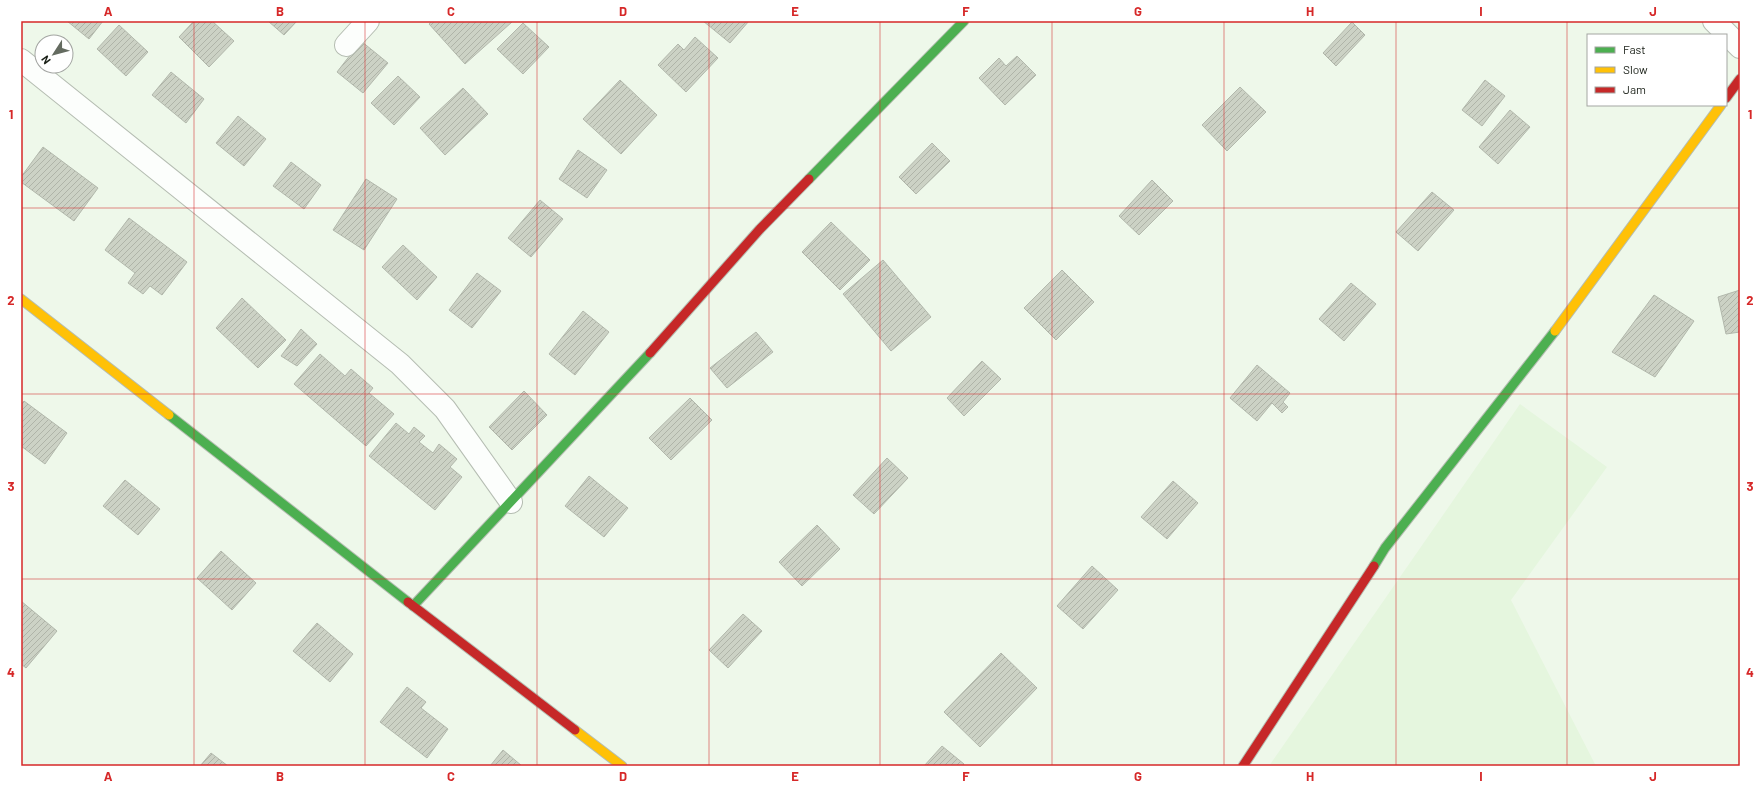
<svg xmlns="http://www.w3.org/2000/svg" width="1761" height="787" font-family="Barlow,sans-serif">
  <defs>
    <pattern id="building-hatch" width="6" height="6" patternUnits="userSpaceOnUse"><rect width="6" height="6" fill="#ccd2c5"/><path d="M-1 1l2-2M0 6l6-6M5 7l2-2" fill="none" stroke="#afb4a8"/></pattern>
  </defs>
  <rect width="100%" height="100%" fill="#eef8ea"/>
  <path fill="#e5f6de" d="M 1520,404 L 1607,467 L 1511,600 L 1596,766 L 1269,766 Z"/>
  <path fill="url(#building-hatch)" stroke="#b2b8ac" d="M 67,21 L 103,21 L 89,39 Z
    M 194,21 L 212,21 L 234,41 L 209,67 L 179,37 Z
    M 268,21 L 297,21 L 284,35 Z
    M 432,21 L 511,21 L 512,22 L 465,64 L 429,24 Z
    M 703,21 L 749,21 L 730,43 Z
    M 1352,22 L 1365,35 L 1336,66 L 1323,53 Z
    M 523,23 L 549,47 L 523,74 L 497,49 Z
    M 119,25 L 148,52 L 126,76 L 97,49 Z
    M 695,37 L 718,58 L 686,92 L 658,65 L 678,44 L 684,50 Z
    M 361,41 L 388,63 L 363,93 L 337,72 Z
    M 1017,56 L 1036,75 L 1005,105 L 979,78 L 999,58 L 1006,66 Z
    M 171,72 L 204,99 L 186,123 L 152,95 Z
    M 398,76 L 420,97 L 394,125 L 371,103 Z
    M 620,80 L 657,115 L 621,154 L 583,119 Z
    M 1485,80 L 1505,96 L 1482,126 L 1462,110 Z
    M 1240,87 L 1266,112 L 1227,151 L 1202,125 Z
    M 463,88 L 488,114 L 445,155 L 420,128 Z
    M 1510,110 L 1530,127 L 1498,164 L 1479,147 Z
    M 238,116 L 266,139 L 244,166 L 216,143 Z
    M 932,143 L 950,161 L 916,194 L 899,177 Z
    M 43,147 L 98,188 L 74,221 L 21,182 L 21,177 Z
    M 578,150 L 607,170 L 587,198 L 559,179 Z
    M 291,162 L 321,185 L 304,209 L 273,186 Z
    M 366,179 L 397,199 L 364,250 L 333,230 Z
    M 1152,180 L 1173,201 L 1139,235 L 1119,216 Z
    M 1432,192 L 1454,210 L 1418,251 L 1396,232 Z
    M 540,200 L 563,219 L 531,257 L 508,238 Z
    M 129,218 L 187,262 L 162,295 L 150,286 L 143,294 L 128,283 L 135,273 L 105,250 Z
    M 831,222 L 870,260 L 840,290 L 802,252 Z
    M 403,245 L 437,277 L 417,300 L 382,267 Z
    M 883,260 L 931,317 L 891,351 L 843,294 Z
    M 1062,270 L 1094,302 L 1056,340 L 1024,308 Z
    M 477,273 L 501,291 L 472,328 L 449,310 Z
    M 1351,283 L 1376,304 L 1344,341 L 1319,319 Z
    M 1740,290 L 1740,332 L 1726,334 L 1718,297 Z
    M 1654,295 L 1694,321 L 1655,377 L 1612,352 Z
    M 242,298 L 286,340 L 258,368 L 216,328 Z
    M 583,311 L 609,332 L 575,375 L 549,354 Z
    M 301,329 L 317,344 L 297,366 L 281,356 Z
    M 756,332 L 773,352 L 727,388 L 710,368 Z
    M 320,354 L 345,376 L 351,369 L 373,388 L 369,393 L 394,414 L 366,446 L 294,384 Z
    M 982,361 L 1001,379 L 964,416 L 947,398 Z
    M 1257,365 L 1290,393 L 1283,402 L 1288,407 L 1282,413 L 1272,403 L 1257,421 L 1230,398 Z
    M 524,391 L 547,415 L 512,450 L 489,427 Z
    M 690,398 L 712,420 L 671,460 L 649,438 Z
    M 24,401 L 67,433 L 45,464 L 21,446 L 21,405 Z
    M 396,423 L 409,434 L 414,427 L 425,436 L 419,442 L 433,453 L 439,444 L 457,459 L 450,467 L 462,477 L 435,510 L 369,456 Z
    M 887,458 L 908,478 L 874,514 L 853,495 Z
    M 589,476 L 628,508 L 604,537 L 565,506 Z
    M 125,480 L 160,509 L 138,535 L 103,506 Z
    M 1173,481 L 1198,503 L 1167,539 L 1141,517 Z
    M 817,525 L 840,549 L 802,586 L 779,562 Z
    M 221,551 L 256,583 L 232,610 L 197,578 Z
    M 1092,566 L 1118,590 L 1083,629 L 1057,606 Z
    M 21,601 L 57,631 L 26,668 L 21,664 Z
    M 743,614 L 762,631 L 728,668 L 709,650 Z
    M 317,623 L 353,654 L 330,682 L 293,651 Z
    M 1001,653 L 1037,688 L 980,747 L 944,712 Z
    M 407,687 L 426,702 L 421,708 L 448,729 L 427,758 L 380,722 Z
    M 942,746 L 964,764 L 963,766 L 924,766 Z
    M 503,750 L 522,766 L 490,766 Z
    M 211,753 L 228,766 L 200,766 Z"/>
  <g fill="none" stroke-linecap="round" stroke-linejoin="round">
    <g stroke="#b5bdb2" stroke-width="24">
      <path id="street" d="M 1714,21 L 1740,47
        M 346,45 L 368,21
        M 21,60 L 400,364 L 445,409 L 511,502"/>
    </g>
    <g stroke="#b5bdb2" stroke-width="11">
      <path id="fast" d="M 809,179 L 964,21
        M 169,415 L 408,602
        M 1374,566 L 1385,548 L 1555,331
        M 413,606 L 650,353"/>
    </g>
    <g stroke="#b5bdb2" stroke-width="11">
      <path id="slow" d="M 21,299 L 169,415
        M 1555,331 L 1721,105
        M 575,730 L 622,766"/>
    </g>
    <g stroke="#b5bdb2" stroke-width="11">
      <path id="jam" d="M 1726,98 L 1740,79
        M 650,353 L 760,229 L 809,179
        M 408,602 L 575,730
        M 1243,766 L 1374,566"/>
    </g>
    <use href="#street" stroke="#fcfefc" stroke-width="22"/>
    <use href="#fast" stroke="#4caf50" stroke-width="9"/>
    <use href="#slow" stroke="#ffc107" stroke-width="9"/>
    <use href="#jam" stroke="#c62828" stroke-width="9"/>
  </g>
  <path fill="none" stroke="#d62828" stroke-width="1" stroke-opacity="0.55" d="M 194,21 L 194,766M 365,21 L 365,766M 537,21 L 537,766M 709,21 L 709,766M 880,21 L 880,766M 1052,21 L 1052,766M 1224,21 L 1224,766M 1396,21 L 1396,766M 1567,21 L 1567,766M 21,208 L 1740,208M 21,394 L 1740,394M 21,579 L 1740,579"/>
  <rect width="1761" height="787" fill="none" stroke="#ffffff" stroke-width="44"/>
  <rect x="1587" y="34" width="140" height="72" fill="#ffffff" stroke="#a3a5a2"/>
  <rect x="1595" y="47" width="20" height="6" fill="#4caf50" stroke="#a3a5a2"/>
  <text x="1623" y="54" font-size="12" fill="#191f16">Fast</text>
  <rect x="1595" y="67" width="20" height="6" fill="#ffc107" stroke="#a3a5a2"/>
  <text x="1623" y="74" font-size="12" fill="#191f16">Slow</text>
  <rect x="1595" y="87" width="20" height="6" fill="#c62828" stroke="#a3a5a2"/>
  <text x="1623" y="94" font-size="12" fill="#191f16">Jam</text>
  <g transform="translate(54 54) rotate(234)"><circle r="19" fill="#ffffff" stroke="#a3a5a2"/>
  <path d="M0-3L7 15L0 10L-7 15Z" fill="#646b60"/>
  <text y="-6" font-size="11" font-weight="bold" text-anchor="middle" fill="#191f16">N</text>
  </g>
  <rect x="22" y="22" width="1717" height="743" fill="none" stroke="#d62828" stroke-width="1.5"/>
  <g font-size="13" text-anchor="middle" font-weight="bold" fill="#d62828">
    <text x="108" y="16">A</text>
    <text x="280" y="16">B</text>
    <text x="451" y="16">C</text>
    <text x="623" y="16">D</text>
    <text x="795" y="16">E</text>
    <text x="966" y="16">F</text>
    <text x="1138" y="16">G</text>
    <text x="1310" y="16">H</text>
    <text x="1481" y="16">I</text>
    <text x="1653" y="16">J</text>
    <text x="11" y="119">1</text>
    <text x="1750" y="119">1</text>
    <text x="11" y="305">2</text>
    <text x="1750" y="305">2</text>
    <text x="11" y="491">3</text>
    <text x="1750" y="491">3</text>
    <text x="11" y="677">4</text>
    <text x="1750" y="677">4</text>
    <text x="108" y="781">A</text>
    <text x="280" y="781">B</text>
    <text x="451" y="781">C</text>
    <text x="623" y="781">D</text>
    <text x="795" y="781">E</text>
    <text x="966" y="781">F</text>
    <text x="1138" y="781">G</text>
    <text x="1310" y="781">H</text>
    <text x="1481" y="781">I</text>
    <text x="1653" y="781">J</text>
  </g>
</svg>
